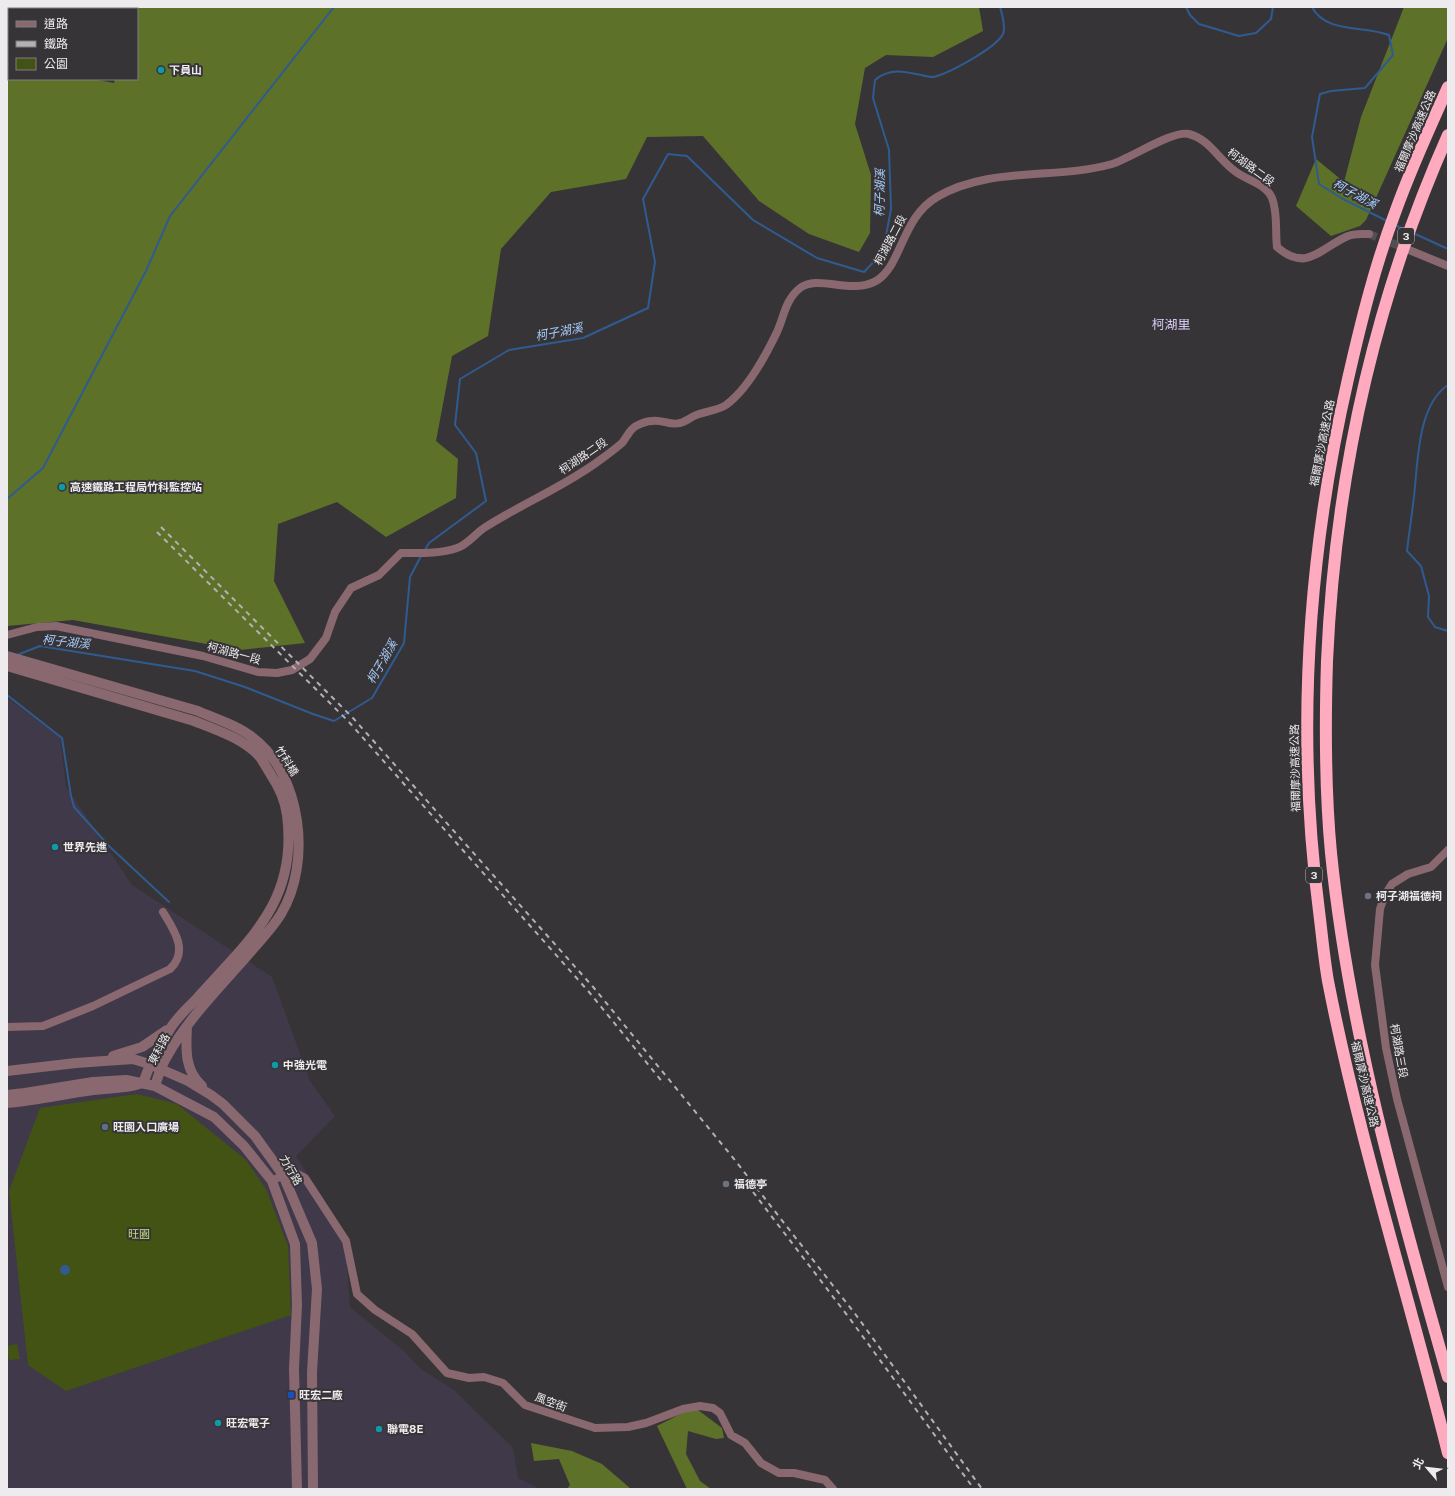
<svg xmlns="http://www.w3.org/2000/svg" width="1455" height="1496" font-family="'Public Sans','Noto Sans TC',sans-serif">
  <rect width="100%" height="100%" fill="#373437"/>
  <path fill="#40394a" d="M 7,698 L 60,737 L 66,787 L 132,885 L 272,977 L 310,1081 L 335,1116 L 296,1156 L 345,1233 L 350,1307 L 405,1352 L 421,1369 L 454,1390 L 513,1448 L 518,1478 L 540,1489 L 7,1489 Z"/>
  <path fill="#435313" d="M 137,1094 L 177,1104 L 246,1160 L 266,1189 L 288,1246 L 291,1315 L 66,1391 L 28,1365 L 9,1191 L 40,1108 Z
    M 17,1344 L 20,1359 L 9,1360 L 7,1346 Z"/>
  <path fill="#5e7129" d="M 111,7 L 979,7 L 983,31 L 933,57 L 886,55 L 865,68 L 855,124 L 871,175 L 870,233 L 859,252 L 809,234 L 759,201 L 703,136 L 647,137 L 626,179 L 551,192 L 501,249 L 488,336 L 452,356 L 436,441 L 458,459 L 456,498 L 386,537 L 337,502 L 278,524 L 274,581 L 305,643 L 240,650 L 73,620 L 7,626 L 7,73 L 9,72 L 9,79 L 93,79 L 114,83 L 115,79 L 137,79 L 137,9 L 113,9 Z
    M 1404,7 L 1448,7 L 1448,38 L 1366,220 L 1360,226 L 1331,236 L 1296,206 L 1316,159 L 1344,182 L 1361,117 Z
    M 694,1407 L 722,1428 L 724,1438 L 716,1439 L 688,1431 L 686,1454 L 700,1481 L 711,1489 L 687,1489 L 657,1426 Z
    M 531,1443 L 572,1451 L 602,1464 L 631,1489 L 567,1489 L 570,1485 L 559,1459 L 534,1461 Z"/>
  <path fill="#2f5b91" d="M60 1270a5 5 0 1 1 10 0a5 5 0 1 1-10 0Z"/>
  <g fill="none" stroke-linecap="round" stroke-linejoin="round">
    <path stroke="#2f5b91" stroke-width="2" d="M 1186,7 L 1190,15 L 1199,24 L 1239,36 L 1256,33 L 1271,19 L 1273,7
      M 1312,7 C 1326,34 1364,25 1389,35 L 1393,55 L 1365,88 L 1331,91 L 1320,94 L 1312,137 L 1319,184 L 1343,199 L 1387,221
      M 1395,225 L 1405,230
      M 1413,233 L 1448,249
      M 1448,385 C 1417,405 1418,464 1414,496 C 1412,515 1409,533 1407,551 L 1421,566 L 1429,596 L 1428,617 L 1435,627 L 1448,631
      M 7,499 L 43,468 L 146,271 L 170,216 L 334,7
      M 425,550 L 429,543 L 486,501 L 476,453 L 455,425 L 460,379 L 509,350 L 583,338 L 648,308 L 655,262 L 643,199 L 668,154 L 687,156 L 753,220 L 817,258 L 864,272 L 883,252 L 891,209 L 889,150 L 873,98 L 875,80 C 889,68 903,71 921,75 C 925,76 929,77 933,77 C 948,74 996,48 1003,34 C 1006,27 1002,14 1000,7
      M 17,655 L 40,646 L 195,671 L 245,687 L 313,714 L 334,721 L 372,698 L 404,643 L 410,577 L 421,556
      M 7,695 L 62,738 L 71,796 L 74,807 L 110,847 L 169,902"/>
    <path stroke="#524f52" stroke-width="8" stroke-dasharray="8 4" stroke-linecap="butt" d="M 1369,234 L 1407,249"/>
    <path stroke="#8a6870" stroke-width="8" d="M 1409,250 L 1448,266
      M 7,635 L 37,627 L 56,626 L 203,656 L 258,672 L 277,673 L 292,670 L 310,659 L 326,638 L 335,612 L 351,588 L 379,575 L 401,553 C 419,553 440,554 457,548 C 467,545 475,534 484,528 C 521,504 564,487 600,460 C 607,455 615,449 622,443 C 627,437 629,430 636,426 C 640,424 647,421 652,421 C 661,419 671,426 680,423 C 685,422 690,418 694,416 C 704,411 717,411 726,405 C 747,390 766,355 777,332 C 784,317 785,300 800,288 C 818,274 851,295 876,281 C 902,266 901,218 937,197 C 989,166 1055,180 1112,164 C 1131,158 1173,130 1189,134 C 1209,139 1219,160 1236,172 C 1247,180 1266,184 1272,198 C 1278,213 1275,231 1277,247 C 1307,273 1320,248 1348,236 C 1354,233 1363,234 1369,234
      M 1448,850 L 1431,867 L 1408,874 L 1392,884 L 1385,895 L 1380,909 L 1375,965 L 1386,1048 L 1397,1099 L 1448,1287
      M 7,1027 L 43,1026 L 93,1006 L 170,969 C 189,951 174,930 163,912
      M 272,1181 L 283,1175 L 294,1172 L 305,1178 L 346,1241 L 357,1294 L 375,1310 L 412,1334 L 447,1373 L 469,1378 L 484,1377 L 503,1383 L 525,1405 L 595,1428 L 628,1427 L 646,1423 L 683,1409 L 700,1406 L 713,1408 L 720,1413 L 731,1435 L 745,1443 L 761,1463 L 779,1473 L 794,1473 L 825,1480 L 833,1489"/>
    <path stroke="#8a6870" stroke-width="10" d="M 7,656 L 198,711 C 216,719 237,725 252,737 C 302,774 312,863 281,914 C 272,929 258,943 247,956 C 218,989 187,1020 166,1058 C 161,1066 158,1077 155,1086
      M 7,666 L 194,721 C 217,730 244,739 260,757 C 264,763 268,770 271,775 C 279,787 285,800 287,815 C 298,901 250,939 198,997 C 189,1007 177,1017 170,1029 C 158,1046 150,1063 143,1083
      M 187,1026 C 186,1048 184,1070 202,1086
      M 113,1056 L 142,1047 L 167,1030
      M 7,1071 L 76,1063 L 133,1059 L 149,1064 L 188,1081 L 211,1095 L 223,1104 L 255,1136 L 283,1175 L 312,1243 L 317,1289 L 312,1372 L 313,1489
      M 7,1095 L 25,1093 L 93,1082 L 126,1080 L 155,1086 L 214,1117 L 244,1146 L 272,1181 L 295,1244 L 297,1305 L 294,1369 L 297,1489
      M 7,1103 C 36,1101 64,1094 93,1090 C 109,1088 124,1089 139,1084"/>
    <path stroke="#feabc0" stroke-width="12" d="M 1448,87 C 1430,127 1411,168 1396,210 C 1375,265 1361,322 1348,379 C 1308,553 1296,734 1319,911 C 1322,935 1324,958 1328,981 C 1359,1140 1409,1296 1448,1453
      M 1448,135 C 1374,301 1335,480 1327,661 C 1325,725 1325,790 1331,853 C 1349,1031 1399,1206 1448,1377"/>
    <path stroke="#b4b1b4" stroke-width="2" stroke-dasharray="5 5" stroke-linecap="butt" d="M 161,527 L 353,718 L 594,988 L 734,1159 L 856,1315 L 982,1489
      M 157,532 L 348,721 L 589,992 L 664,1084
      M 753,1192 L 850,1319 L 974,1489"/>
  </g>
  <g fill="#0f9aa8" stroke="#373437" stroke-width="1.5">
    <circle cx="161" cy="70" r="4"/>
    <circle cx="62" cy="487" r="4"/>
    <circle cx="55" cy="847" r="4"/>
    <circle cx="275" cy="1065" r="4"/>
    <circle cx="218" cy="1423" r="4"/>
    <circle cx="379" cy="1429" r="4"/>
  </g>
  <g fill="#6b7280" stroke="#373437" stroke-width="1.5">
    <circle cx="1368" cy="896" r="4"/>
    <circle cx="726" cy="1184" r="4"/>
  </g>
  <circle fill="#5c6f8a" stroke="#373437" stroke-width="1.5" cx="105" cy="1127" r="4"/>
  <rect fill="#1a4fb4" stroke="#373437" stroke-width="1.5" x="287" y="1391" width="8" height="8" rx="2"/>
  <g text-anchor="middle" dominant-baseline="central" stroke-width="4" stroke-linejoin="round" paint-order="stroke">
    <g fill="#373437" stroke="#b6b4b7" stroke-width="1">
      <rect x="1398" y="228" width="16" height="16" rx="3"/>
      <rect x="1306" y="867" width="16" height="16" rx="3"/>
    </g>
    <g font-size="10" font-weight="bold" fill="#edebee">
      <text x="1406" y="236">3</text>
      <text x="1314" y="875">3</text>
    </g>
    <g font-size="11" font-weight="bold" fill="#edebee" stroke="#373437" text-anchor="start">
      <text x="169" y="70">下員山</text>
      <text x="70" y="487">高速鐵路工程局竹科監控站</text>
      <text x="63" y="847">世界先進</text>
      <text x="1376" y="896">柯子湖福德祠</text>
      <text x="283" y="1065">中強光電</text>
      <text x="113" y="1127">旺園入口廣場</text>
      <text x="734" y="1184">福德亭</text>
      <text x="299" y="1395">旺宏二廠</text>
      <text x="226" y="1423">旺宏電子</text>
      <text x="387" y="1429">聯電8E</text>
    </g>
    <g font-size="11" fill="#edebee" stroke="#373437">
      <text transform="translate(1415 131) rotate(-67)">福爾摩沙高速公路</text>
      <text transform="translate(1251 167) rotate(36)">柯湖路二段</text>
      <text transform="translate(890 240) rotate(-62)">柯湖路二段</text>
      <text transform="translate(1322 443) rotate(-79)">福爾摩沙高速公路</text>
      <text transform="translate(583 456) rotate(-34)">柯湖路二段</text>
      <text transform="translate(234 653) rotate(15)">柯湖路一段</text>
      <text transform="translate(287 761) rotate(58)">竹科橋</text>
      <text transform="translate(1295 768) rotate(-91)">福爾摩沙高速公路</text>
      <text transform="translate(159 1049) rotate(-62)">東科路</text>
      <text transform="translate(1399 1051) rotate(80)">柯湖路三段</text>
      <text transform="translate(1365 1084) rotate(77)">福爾摩沙高速公路</text>
      <text transform="translate(291 1170) rotate(60)">力行路</text>
      <text transform="translate(551 1402) rotate(20)">風空街</text>
    </g>
    <g font-size="11" fill="#c2df7b" stroke="#373437">
      <text x="139" y="1234">旺園</text>
    </g>
    <g font-size="12" font-style="italic" fill="#a6ccfb" stroke="#373437">
      <text transform="translate(880 193) rotate(-89)">柯子湖溪</text>
      <text transform="translate(1355 194) rotate(28)">柯子湖溪</text>
      <text transform="translate(559 332) rotate(-11)">柯子湖溪</text>
      <text transform="translate(66 642) rotate(6)">柯子湖溪</text>
      <text transform="translate(382 662) rotate(-60)">柯子湖溪</text>
    </g>
    <g font-size="13" fill="#d6cbf6" stroke="#373437">
      <text x="1171" y="324">柯湖里</text>
    </g>
  </g>
  <rect width="1455" height="1496" fill="none" stroke="#edebee" stroke-width="16"/>
  <rect x="8" y="8" width="130" height="72" fill="#373437" stroke="#807d80"/>
  <rect x="16" y="21" width="20" height="6" fill="#8a6870" stroke="#807d80"/>
  <text x="44" y="28" font-size="12" fill="#edebee">道路</text>
  <rect x="16" y="41" width="20" height="6" fill="#b4b1b4" stroke="#807d80"/>
  <text x="44" y="48" font-size="12" fill="#edebee">鐵路</text>
  <rect x="16" y="58" width="20" height="12" fill="#435313" stroke="#807d80"/>
  <text x="44" y="68" font-size="12" fill="#edebee">公園</text>
  <g transform="translate(1427 1468) rotate(298)" stroke="#373437" stroke-width="3" paint-order="stroke">
  <path d="M0-3L7 15L0 10L-7 15Z" fill="#edebee"/>
  <text y="-6" font-size="11" font-weight="bold" text-anchor="middle" fill="#edebee">北</text>
  </g>
</svg>
